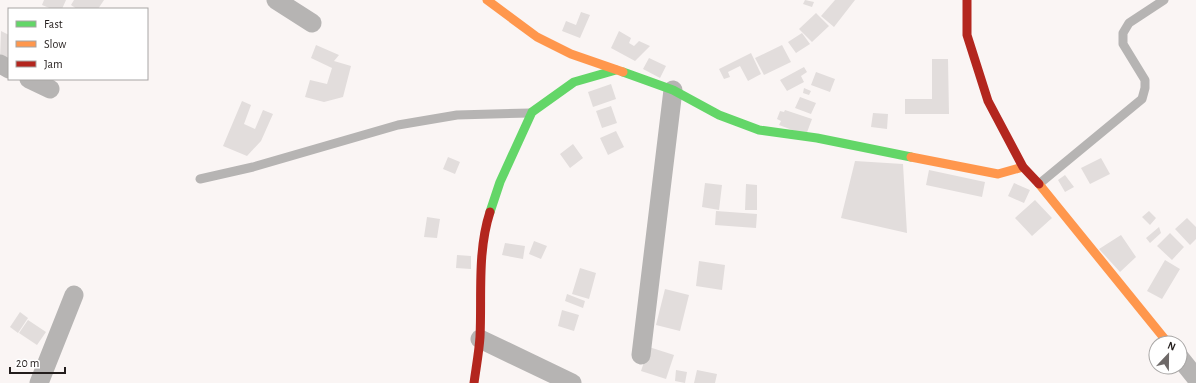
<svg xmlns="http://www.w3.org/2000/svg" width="1196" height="383" font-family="'Alegreya Sans',sans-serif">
  <rect width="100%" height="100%" fill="#faf5f4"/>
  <path fill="#e2dddc" d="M 44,0 L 66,0 L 62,9 L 52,9 L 42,5 Z
    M 74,0 L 104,0 L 98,9 L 77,9 L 71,5 Z
    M 805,0 L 814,2 L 812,7 L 803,4 Z
    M 835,0 L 855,0 L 834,27 L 821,16 Z
    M 581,12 L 590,15 L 580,38 L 562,31 L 566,21 L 576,25 Z
    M 816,13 L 829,26 L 812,42 L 799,29 Z
    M 1,31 L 9,35 L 9,64 L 0,59 Z
    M 619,31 L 631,38 L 629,43 L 634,46 L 639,41 L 650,46 L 635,61 L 611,48 Z
    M 802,33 L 810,44 L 796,53 L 788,42 Z
    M 316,45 L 339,55 L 334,61 L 351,66 L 343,97 L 324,102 L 305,97 L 310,80 L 327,84 L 332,68 L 311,58 Z
    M 782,45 L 791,62 L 764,75 L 755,58 Z
    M 751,53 L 761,74 L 748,81 L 740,66 L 728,72 L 730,77 L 724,79 L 719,69 Z
    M 649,58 L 666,66 L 660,78 L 643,69 Z
    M 932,59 L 948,59 L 949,114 L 905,114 L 905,99 L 932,99 Z
    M 804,67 L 807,72 L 801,76 L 804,82 L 787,91 L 780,80 Z
    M 816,72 L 835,79 L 830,92 L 811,85 Z
    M 611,84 L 616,99 L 593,107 L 588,92 Z
    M 804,88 L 811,91 L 809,95 L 803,93 Z
    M 800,97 L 816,103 L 811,114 L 795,108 Z
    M 242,101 L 251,105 L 244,124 L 255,129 L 263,110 L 273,114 L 261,141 L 247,156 L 223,146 Z
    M 611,106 L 617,123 L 602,128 L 596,111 Z
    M 785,110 L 812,119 L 806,135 L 779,125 L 781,121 L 777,119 L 780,111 L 784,112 Z
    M 873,113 L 888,114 L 887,129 L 871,127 Z
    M 616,131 L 624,147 L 608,155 L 600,138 Z
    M 573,144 L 583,158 L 570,168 L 560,154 Z
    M 448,157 L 460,162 L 455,174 L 443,169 Z
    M 1101,158 L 1110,174 L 1090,184 L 1081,168 Z
    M 855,161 L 903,164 L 907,233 L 841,218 Z
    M 929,170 L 985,182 L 982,197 L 926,185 Z
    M 1065,175 L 1074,187 L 1065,192 L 1058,180 Z
    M 705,183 L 722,185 L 719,210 L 702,207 Z
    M 1014,183 L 1030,190 L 1024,203 L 1008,196 Z
    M 746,184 L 757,185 L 757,210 L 745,210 Z
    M 1035,200 L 1052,218 L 1032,236 L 1015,218 Z
    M 716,211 L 757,214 L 756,228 L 715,225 Z
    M 1149,211 L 1156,218 L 1150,225 L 1142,217 Z
    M 427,217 L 440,219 L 437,238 L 424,237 Z
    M 1187,218 L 1196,227 L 1196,239 L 1190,245 L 1175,229 Z
    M 1159,227 L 1161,233 L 1150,243 L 1146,238 Z
    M 1170,233 L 1184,247 L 1172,260 L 1157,246 Z
    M 1121,235 L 1136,257 L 1120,272 L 1099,249 Z
    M 534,241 L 547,246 L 541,259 L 529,254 Z
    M 505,243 L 525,246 L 523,259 L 502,255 Z
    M 457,255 L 471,256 L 471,269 L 456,268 Z
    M 1165,260 L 1180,269 L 1162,299 L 1147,291 Z
    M 699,261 L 725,265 L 722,290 L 696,286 Z
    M 580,268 L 596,273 L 589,299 L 572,294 Z
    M 665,289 L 689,295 L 680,331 L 656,325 Z
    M 567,294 L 585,301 L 583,308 L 565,301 Z
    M 562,310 L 579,315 L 574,331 L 558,326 Z
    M 20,312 L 28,318 L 18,333 L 10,327 Z
    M 28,320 L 46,332 L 37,345 L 19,333 Z
    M 649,347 L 674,355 L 666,379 L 641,371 Z
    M 676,370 L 687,372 L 685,383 L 675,381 Z
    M 697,370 L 717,374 L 715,383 L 694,383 Z"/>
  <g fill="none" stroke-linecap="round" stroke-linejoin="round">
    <path stroke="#b6b4b3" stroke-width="9" d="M 200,179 L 253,167 L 398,125 L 457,115 L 530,113
      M 1039,184 L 1142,99 L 1145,88 L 1145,80 L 1123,44 L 1123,33 L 1129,23 L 1164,0"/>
    <path stroke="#b6b4b3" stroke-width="19" d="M 276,0 L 312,23
      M 0,64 L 9,69
      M 29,79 L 50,89
      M 480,339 L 572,383
      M 641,355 L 673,90
      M 1180,358 L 1196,378
      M 39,383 L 74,295"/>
    <path stroke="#63d668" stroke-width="9" d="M 623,72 L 673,90 L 719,115 L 759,130 L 817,138 L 911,157
      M 490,212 L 500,182 L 532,112 L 574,82 L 616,70"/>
    <path stroke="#ff974d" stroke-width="9" d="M 487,0 L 537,37 L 571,54 L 623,72
      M 911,157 L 998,174 L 1023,167
      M 1039,184 L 1168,343"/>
    <path stroke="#b3261e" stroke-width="9" d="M 967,0 L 967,35 L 988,101 L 1023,167 L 1039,184
      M 474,383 C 476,368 479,352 480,337 C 482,296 477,252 490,212"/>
  </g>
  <rect x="8" y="8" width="140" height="72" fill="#ffffff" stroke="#a7a5a4"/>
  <rect x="16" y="21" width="20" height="6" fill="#63d668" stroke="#a7a5a4"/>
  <text x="44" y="28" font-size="12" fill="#231d1c">Fast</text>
  <rect x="16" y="41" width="20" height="6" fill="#ff974d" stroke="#a7a5a4"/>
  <text x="44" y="48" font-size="12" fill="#231d1c">Slow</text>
  <rect x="16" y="61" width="20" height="6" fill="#b3261e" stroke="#a7a5a4"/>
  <text x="44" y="68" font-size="12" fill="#231d1c">Jam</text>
  <g transform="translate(1168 355) rotate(22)"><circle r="19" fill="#ffffff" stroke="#a7a5a4"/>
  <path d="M0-3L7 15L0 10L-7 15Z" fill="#6e6968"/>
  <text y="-6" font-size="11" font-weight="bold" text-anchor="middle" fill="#231d1c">N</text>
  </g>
  <path d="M10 367v6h55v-6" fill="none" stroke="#231d1c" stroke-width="2"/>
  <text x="16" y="367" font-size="12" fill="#231d1c" stroke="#ffffff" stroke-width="3" paint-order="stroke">20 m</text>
</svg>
